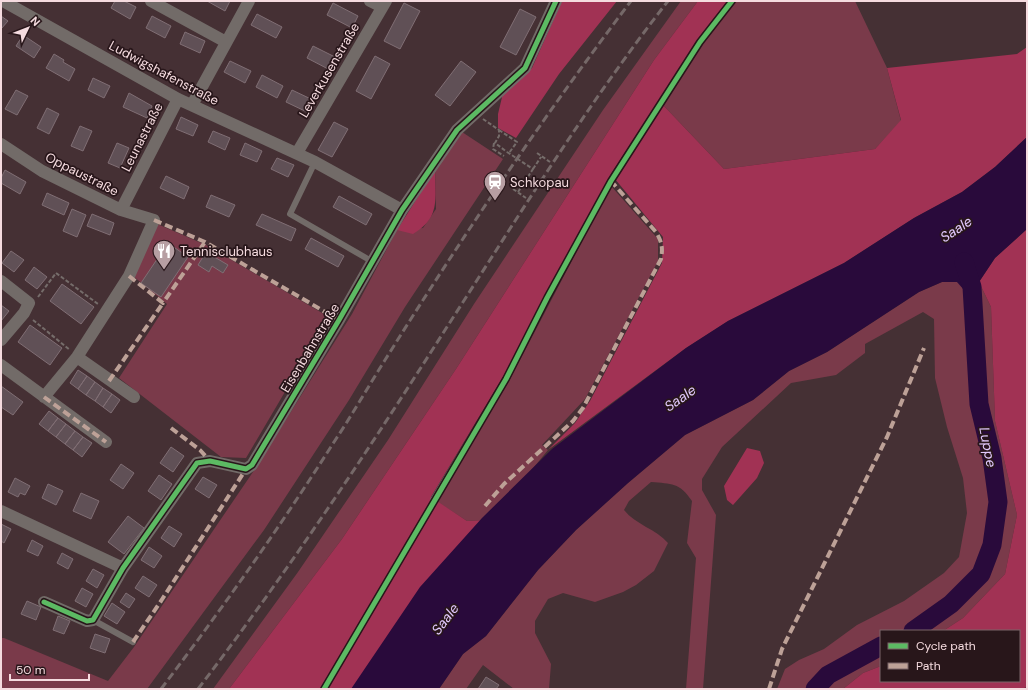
<svg xmlns="http://www.w3.org/2000/svg" width="1028" height="690" font-family="'DM Sans',sans-serif">
  <rect width="100%" height="100%" fill="#453034"/>
  <path fill="#7a3a4a" d="M 681,1 L 698,1 L 654,60 L 456,369 L 342,539 L 229,689 L 213,689 L 298,572 L 388,440 L 474,304 L 603,110 Z
    M 736,1 L 855,1 L 887,68 L 901,121 L 875,149 L 724,169 L 663,105 L 702,44 Z
    M 462,132 L 503,159 L 405,307 L 349,400 L 264,530 L 147,689 L 1,689 L 1,638 L 4,638 L 108,681 L 134,647 L 257,466 L 352,314 L 397,230 L 423,228 L 436,209 L 435,170 Z
    M 611,186 L 658,239 L 658,261 L 585,399 L 542,445 L 548,450 L 521,483 L 484,520 L 467,521 L 436,501 L 509,381 Z
    M 155,223 L 206,245 L 329,317 L 246,458 L 221,457 L 119,378 L 167,304 L 133,276 Z
    M 942,282 L 957,282 L 972,287 L 979,282 L 991,307 L 995,421 L 1017,515 L 1005,574 L 963,618 L 943,631 L 881,631 L 881,666 L 863,673 L 843,689 L 777,689 L 785,669 L 799,660 L 824,649 L 857,625 L 904,601 L 944,573 L 959,557 L 967,513 L 963,478 L 947,427 L 935,378 L 934,319 L 923,312 L 865,344 L 865,353 L 836,375 L 791,383 L 722,447 L 702,479 L 702,490 L 716,515 L 703,689 L 686,689 L 696,558 L 687,543 L 692,501 C 679,482 672,484 651,482 L 629,501 L 624,510 C 636,525 656,529 668,543 L 654,571 L 636,585 L 623,592 L 595,602 L 563,593 L 548,599 L 535,621 L 535,633 L 551,664 L 549,689 L 514,689 L 483,665 L 466,689 L 439,689 L 463,654 L 486,636 L 538,570 L 576,530 L 628,483 L 685,435 L 753,400 L 789,371 L 827,352 L 919,292 Z"/>
  <path fill="#a13254" d="M 562,1 L 617,1 L 559,74 L 516,138 L 498,128 L 498,114 L 503,93 L 532,68 Z
    M 698,1 L 728,1 L 702,34 L 611,174 L 504,375 L 431,497 L 467,521 L 484,520 L 354,689 L 229,689 L 342,539 L 456,369 L 654,60 Z
    M 1027,47 L 1027,137 L 995,167 L 962,192 L 914,218 L 844,263 L 728,321 L 686,348 L 548,450 L 575,423 L 590,401 L 662,263 L 663,237 L 615,179 L 663,105 L 724,169 L 875,149 L 901,120 L 887,68 L 1017,54 Z
    M 435,170 C 435,199 441,217 413,234 L 397,230 Z
    M 1027,229 L 1027,687 L 1021,689 L 843,689 L 863,673 L 881,666 L 881,681 L 1019,681 L 1019,631 L 943,631 L 963,618 L 1005,574 L 1017,515 L 995,421 L 991,307 L 979,282 L 995,258 Z
    M 747,448 L 760,451 L 764,463 L 757,478 L 733,505 L 727,500 L 724,486 Z"/>
  <path fill="#290a3b" d="M 1027,137 L 1027,229 L 995,258 L 979,282 L 964,290 L 957,282 L 942,282 L 919,292 L 827,352 L 789,371 L 753,400 L 685,435 L 628,483 L 576,530 L 538,570 L 486,636 L 463,654 L 439,689 L 351,689 L 420,587 L 482,518 L 552,449 L 686,348 L 728,321 L 844,263 L 914,218 L 962,192 L 995,167 Z"/>
  <g fill="none" stroke-linecap="round" stroke-linejoin="round">
    <path stroke="#290a3b" stroke-width="19" d="M 913,631 L 951,604 L 981,574 L 992,545 L 998,502 L 992,458 L 979,404 L 972,287 L 964,262
      M 815,689 L 828,675 L 881,646"/>
  </g>
  <path fill="#605056" stroke="#806e74" d="M 115,1 L 124,1 L 136,7 L 130,19 L 111,8 Z
    M 207,1 L 230,1 L 225,11 Z
    M 333,3 L 358,16 L 352,28 L 327,15 Z
    M 404,3 L 420,11 L 400,49 L 384,41 Z
    M 520,9 L 536,17 L 516,55 L 500,47 Z
    M 257,14 L 282,27 L 276,38 L 251,25 Z
    M 1,16 L 8,21 L 1,29 Z
    M 152,16 L 171,26 L 165,38 L 146,28 Z
    M 185,32 L 205,41 L 200,53 L 180,44 Z
    M 23,35 L 41,47 L 34,58 L 16,46 Z
    M 313,46 L 339,59 L 332,71 L 307,58 Z
    M 54,54 L 64,60 L 63,62 L 75,69 L 69,81 L 46,68 Z
    M 375,56 L 390,64 L 371,99 L 356,91 Z
    M 230,61 L 251,71 L 245,83 L 224,72 Z
    M 461,61 L 476,72 L 450,106 L 435,95 Z
    M 262,75 L 283,86 L 277,98 L 256,87 Z
    M 93,78 L 110,86 L 104,98 L 88,90 Z
    M 16,90 L 28,96 L 17,115 L 5,109 Z
    M 292,90 L 313,100 L 307,112 L 286,102 Z
    M 129,93 L 152,106 L 147,118 L 123,107 Z
    M 47,108 L 59,114 L 49,134 L 37,128 Z
    M 181,117 L 198,125 L 193,136 L 176,129 Z
    M 334,122 L 348,129 L 332,157 L 318,150 Z
    M 80,126 L 92,131 L 83,151 L 71,146 Z
    M 213,131 L 230,138 L 225,150 L 208,142 Z
    M 117,143 L 129,148 L 120,168 L 108,163 Z
    M 245,143 L 262,151 L 257,162 L 240,155 Z
    M 277,158 L 294,165 L 288,177 L 271,169 Z
    M 5,170 L 26,182 L 20,194 L 1,183 L 1,178 Z
    M 166,176 L 189,187 L 184,199 L 160,188 Z
    M 47,193 L 69,203 L 64,215 L 42,205 Z
    M 211,195 L 235,205 L 229,217 L 206,207 Z
    M 339,196 L 372,214 L 366,225 L 333,207 Z
    M 72,209 L 86,215 L 77,237 L 63,231 Z
    M 92,214 L 114,223 L 110,235 L 87,226 Z
    M 262,214 L 296,229 L 291,241 L 256,225 Z
    M 311,238 L 344,256 L 338,267 L 305,249 Z
    M 168,243 L 188,257 L 161,297 L 141,283 Z
    M 11,251 L 24,260 L 14,272 L 2,263 Z
    M 206,252 L 228,265 L 223,273 L 212,266 L 209,272 L 198,265 Z
    M 34,267 L 47,277 L 37,289 L 25,280 Z
    M 62,284 L 94,307 L 81,324 L 50,301 Z
    M 1,305 L 9,311 L 1,321 Z
    M 30,325 L 62,348 L 50,365 L 18,342 Z
    M 78,370 L 87,376 L 78,389 L 70,383 Z
    M 87,376 L 95,382 L 86,395 L 78,389 Z
    M 95,382 L 103,388 L 95,401 L 86,395 Z
    M 1,386 L 23,402 L 13,415 L 1,407 Z
    M 103,388 L 112,394 L 103,407 L 95,401 Z
    M 112,394 L 120,400 L 111,413 L 103,407 Z
    M 49,411 L 58,418 L 48,431 L 39,424 Z
    M 58,418 L 66,424 L 56,437 L 48,431 Z
    M 66,424 L 75,431 L 65,444 L 56,437 Z
    M 75,431 L 83,437 L 73,450 L 65,444 Z
    M 83,437 L 92,443 L 82,457 L 73,450 Z
    M 171,447 L 184,456 L 173,472 L 160,463 Z
    M 121,464 L 134,473 L 123,489 L 110,480 Z
    M 159,475 L 172,484 L 161,500 L 148,491 Z
    M 203,477 L 217,485 L 209,498 L 195,489 Z
    M 15,478 L 30,486 L 25,495 L 20,493 L 18,497 L 8,492 Z
    M 48,484 L 63,491 L 56,505 L 42,498 Z
    M 81,493 L 99,501 L 91,519 L 73,511 Z
    M 128,516 L 144,528 L 124,554 L 108,542 Z
    M 1,524 L 11,529 L 4,543 L 1,541 Z
    M 169,526 L 182,534 L 174,547 L 161,538 Z
    M 32,540 L 43,546 L 38,556 L 27,551 Z
    M 149,547 L 162,556 L 154,568 L 141,560 Z
    M 62,553 L 73,559 L 68,569 L 57,563 Z
    M 93,569 L 104,575 L 97,588 L 86,581 Z
    M 143,576 L 157,585 L 149,597 L 135,588 Z
    M 82,588 L 93,594 L 86,607 L 75,601 Z
    M 126,593 L 135,599 L 129,608 L 120,602 Z
    M 27,601 L 41,607 L 36,620 L 21,614 Z
    M 112,603 L 125,612 L 117,624 L 104,616 Z
    M 58,616 L 70,621 L 64,634 L 53,630 Z
    M 95,634 L 110,639 L 105,653 L 90,648 Z
    M 486,677 L 499,685 L 496,689 L 478,689 Z"/>
  <g fill="none" stroke-linecap="round" stroke-linejoin="round">
    <path stroke="#756c6a" stroke-width="2" stroke-dasharray="4 2" stroke-linecap="butt" d="M 483,119 L 499,130 L 499,136 L 495,143 L 507,152
      M 499,130 L 517,142 L 509,153
      M 494,143 L 493,149 L 504,156
      M 537,153 L 550,162
      M 533,169 L 541,157
      M 513,189 L 526,198
      M 518,192 L 533,169
      M 38,297 L 56,273 L 98,304
      M 33,320 L 70,350"/>
    <path stroke="#726b68" stroke-width="6" d="M 315,162 L 290,214 L 373,262
      M 433,500 L 506,379 L 547,298 L 611,181 L 700,42 L 732,1
      M 93,620 L 133,642"/>
    <path stroke="#726b68" stroke-width="12" d="M 3,1 L 178,99 L 315,162 L 402,210
      M 151,1 L 226,42
      M 370,1 L 382,7
      M 192,105 L 249,1
      M 1,144 L 42,171 L 121,210 L 154,220 L 129,276 L 77,357 L 44,397
      M 297,153 L 386,1
      M 121,210 L 178,99
      M 1,281 L 29,303 L 24,313 L 1,340
      M 77,357 L 134,397
      M 1,365 L 106,442
      M 1,511 L 123,568
      M 44,602 L 87,621 L 93,620 L 123,568 L 197,463 L 210,461 L 246,469 L 252,465 L 339,320 L 402,210 L 457,130 L 525,68 L 556,1"/>
    <path stroke="#756868" stroke-width="3" stroke-dasharray="8 4" stroke-linecap="butt" d="M 161,689 C 222,609 280,527 334,442 C 352,415 368,387 385,360 C 462,237 543,117 631,1
      M 198,689 C 290,569 373,443 454,316 C 523,209 589,102 668,1"/>
    <path stroke="#756c6a" stroke-width="2" stroke-dasharray="4 2" stroke-linecap="butt" d="M 507,152 L 533,169"/>
    <path stroke="#bda197" stroke-width="4" stroke-dasharray="8 4" stroke-linecap="butt" d="M 154,220 L 205,242 L 339,320
      M 129,276 L 163,303 L 205,242
      M 109,381 L 163,303
      M 44,397 L 106,442
      M 171,428 L 200,450 L 210,461
      M 485,506 L 504,484 L 573,421 L 583,408 L 661,259 C 663,248 662,242 656,232 L 611,181
      M 133,642 L 161,601 L 246,469
      M 769,689 L 782,649 L 887,437 L 924,348"/>
    <g stroke="#28161a" stroke-width="8">
      <path id="cycleway" d="M 44,602 L 87,621 L 93,620 L 123,568 L 197,463 L 210,461 L 246,469 L 252,465 L 339,320 L 402,210 L 457,130 L 525,68 L 556,1
        M 324,689 L 506,379 L 547,298 L 611,181 L 700,42 L 732,1"/>
    </g>
    <use href="#cycleway" stroke="#5cba63" stroke-width="5"/>
  </g>
  <defs>
    <g id="station-pin" transform="scale(1.15)"><path d="M0 17L-7.5 6A9.5 9.5 0 1 1 7.5 6Z" fill="#b79fa3" stroke="#28161a"/><path d="M-3-6H3Q5-6 5-4V2Q5 4 3 4L4.5 6H3L1.5 4h-3L-3 6H-4.5L-3 4Q-5 4-5 2V-4Q-5-6-3-6ZM-3.5-4v3h7v-3ZM-3.5 1v1.5H-2V1ZM2 1v1.5H3.5V1Z" fill="#fff"/></g>
    <g id="restaurant-pin" transform="scale(1.15)"><path d="M0 17L-7.5 6A9.5 9.5 0 1 1 7.5 6Z" fill="#b79fa3" stroke="#28161a"/><path d="M-5-6h1v4h1v-4h1v4h1v-4h1v5L-1.5 .5V6h-2V.5L-5-1ZM5-6V6H3V1.5H1.5Q1.5-4 5-6Z" fill="#fff"/></g>
  </defs>
  <g fill-rule="evenodd">
    <use href="#station-pin" x="495" y="182"/>
    <use href="#restaurant-pin" x="164" y="251"/>
  </g>
  <g text-anchor="middle" dominant-baseline="central" stroke-width="3.5" stroke-linejoin="round" paint-order="stroke">
    <g font-size="13" fill="#f5dbdf" stroke="#28161a">
      <text transform="translate(329 70) rotate(-60)">Leverkusenstraße</text>
      <text transform="translate(164 73) rotate(28)">Ludwigshafenstraße</text>
      <text transform="translate(142 137) rotate(-63)">Leunastraße</text>
      <text transform="translate(82 174) rotate(27)">Oppaustraße</text>
      <text transform="translate(310 348) rotate(-59)">Eisenbahnstraße</text>
    </g>
    <g font-size="13" fill="#f5dbdf" stroke="#28161a" text-anchor="start">
      <text x="510" y="182">Schkopau</text>
      <text x="180" y="251">Tennisclubhaus</text>
    </g>
    <g font-size="14" font-style="italic" fill="#e1c8fd" stroke="#28161a">
      <text transform="translate(956 229) rotate(-33)">Saale</text>
      <text transform="translate(680 398) rotate(-35)">Saale</text>
      <text transform="translate(988 447) rotate(79)">Luppe</text>
      <text transform="translate(445 619) rotate(-53)">Saale</text>
    </g>
  </g>
  <rect width="1028" height="690" fill="none" stroke="#f5dbdf" stroke-width="4"/>
  <rect x="880" y="630" width="140" height="52" fill="#28161a" stroke="#7a6569"/>
  <rect x="888" y="643" width="20" height="6" fill="#5cba63" stroke="#7a6569"/>
  <text x="916" y="650" font-size="12" fill="#f5dbdf">Cycle path</text>
  <rect x="888" y="663" width="20" height="6" fill="#bda197" stroke="#7a6569"/>
  <text x="916" y="670" font-size="12" fill="#f5dbdf">Path</text>
  <g transform="translate(28 28) rotate(47)" stroke="#28161a" stroke-width="3" paint-order="stroke">
  <path d="M0-3L7 15L0 10L-7 15Z" fill="#f5dbdf"/>
  <text y="-6" font-size="11" font-weight="bold" text-anchor="middle" fill="#f5dbdf">N</text>
  </g>
  <path d="M10 674v6h79v-6" fill="none" stroke="#f5dbdf" stroke-width="2"/>
  <text x="16" y="674" font-size="12" fill="#f5dbdf" stroke="#28161a" stroke-width="3" paint-order="stroke">50 m</text>
</svg>
